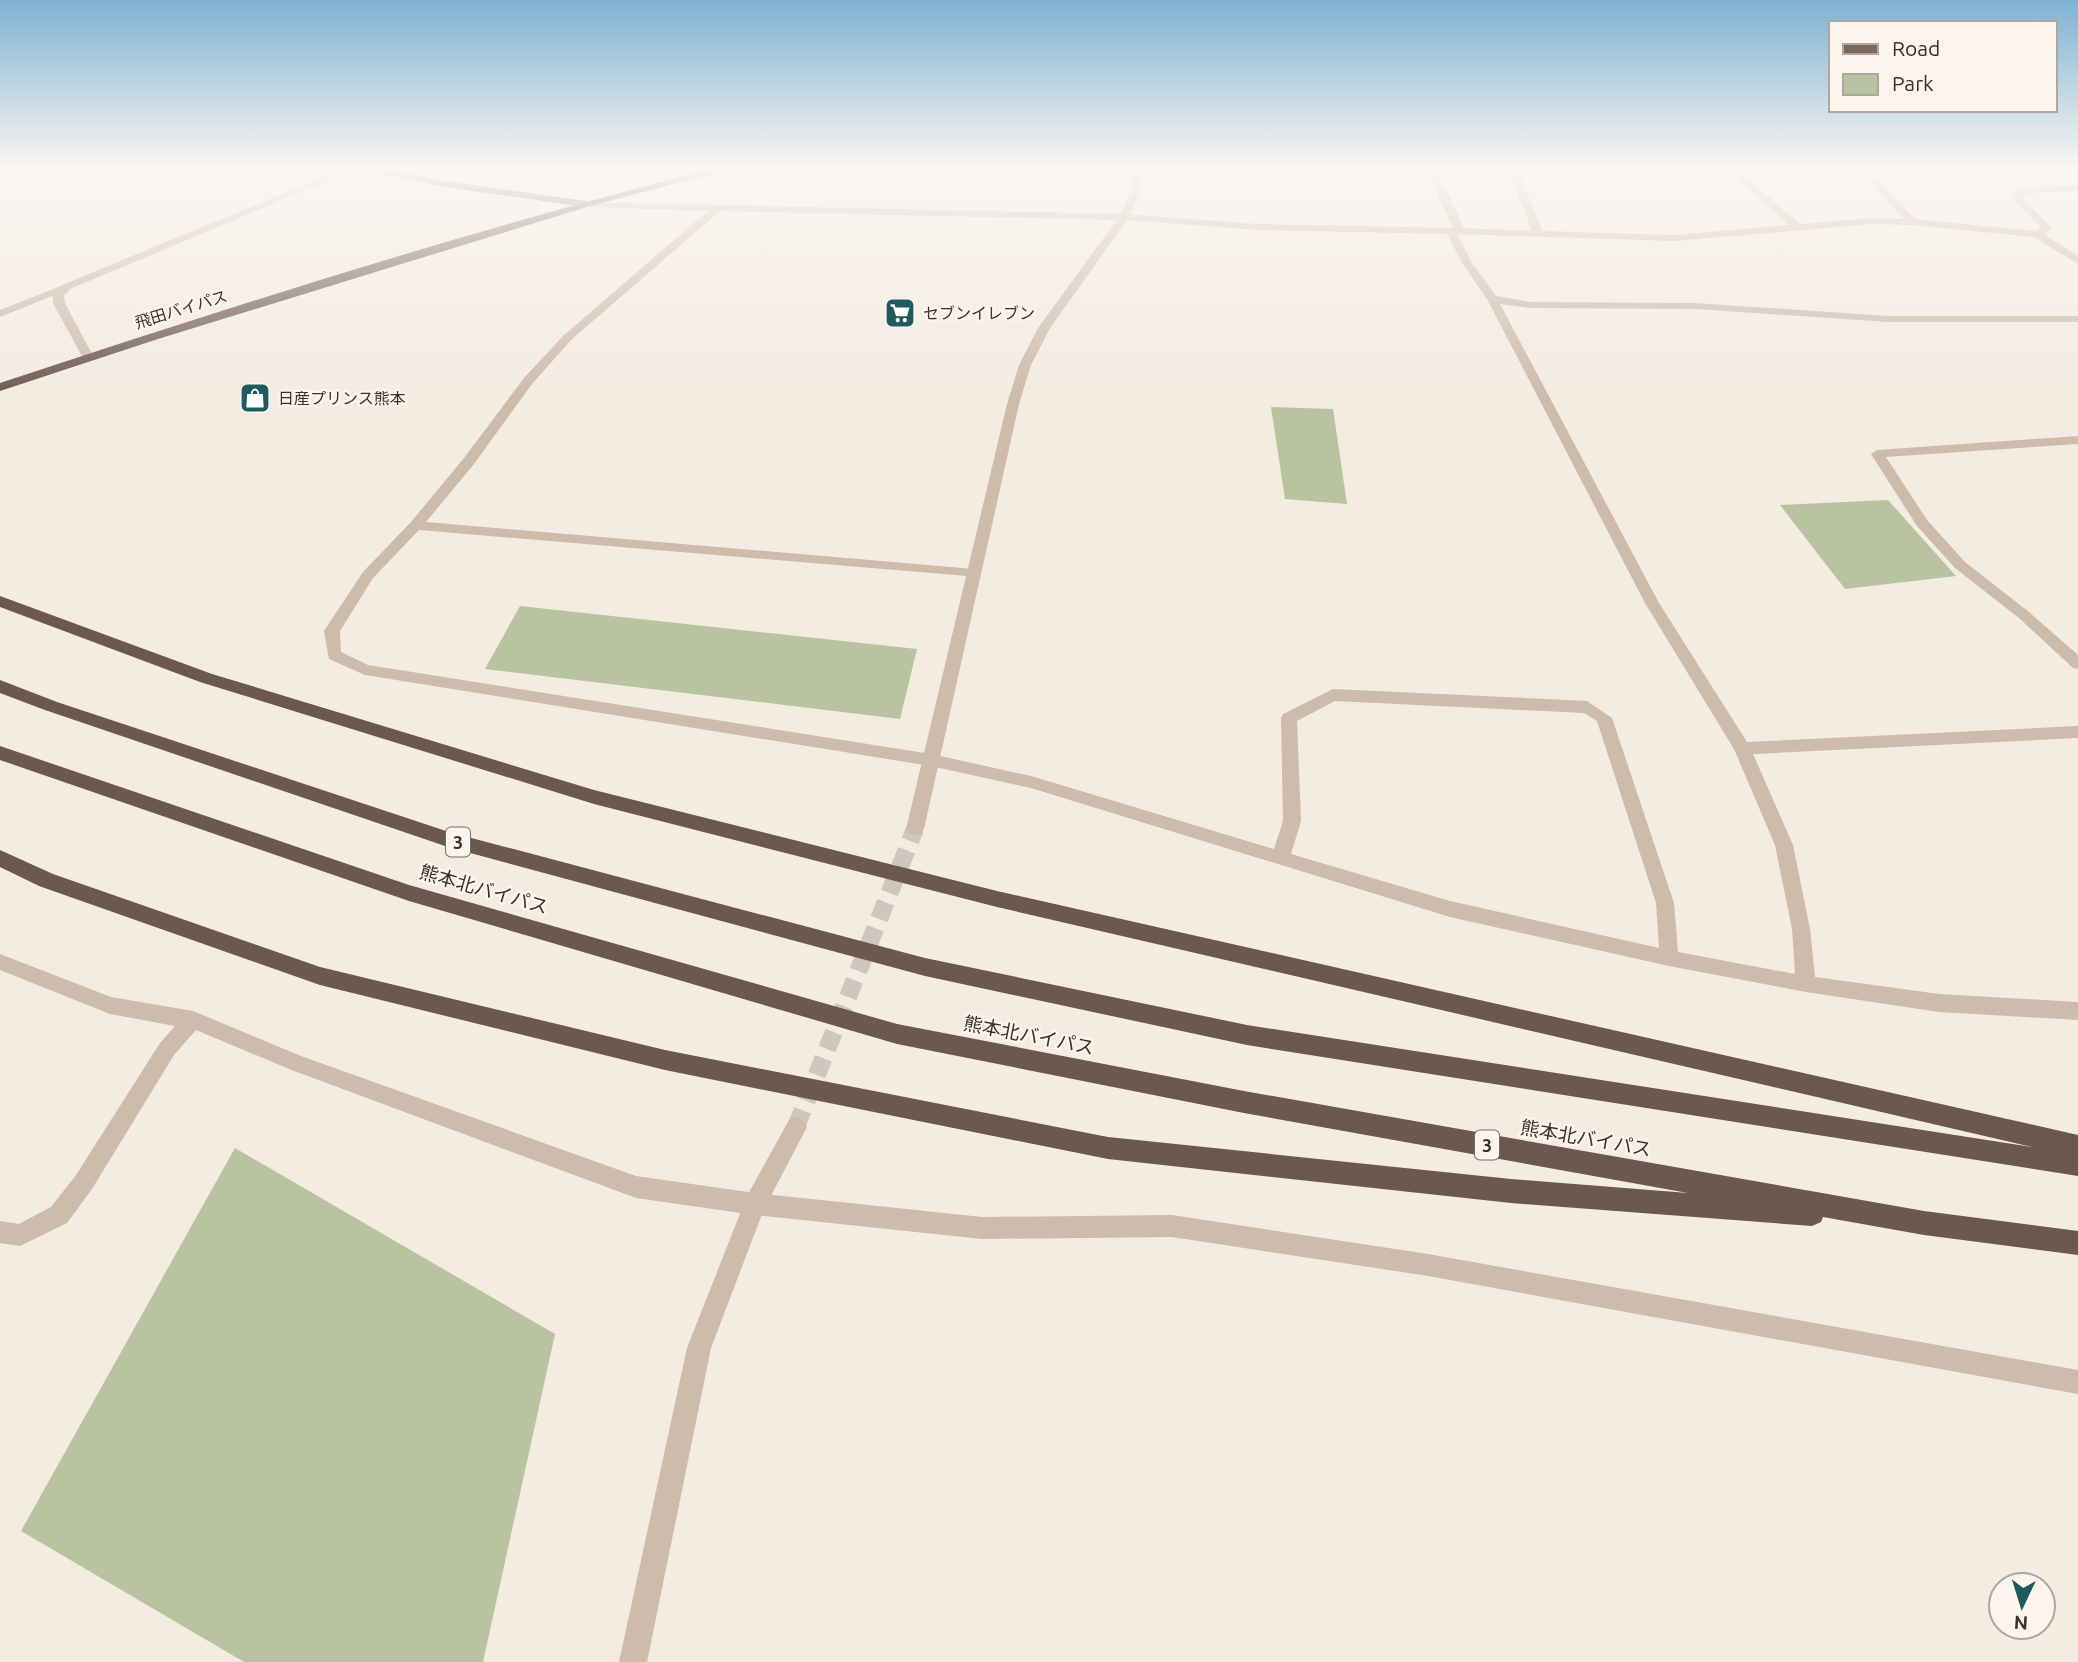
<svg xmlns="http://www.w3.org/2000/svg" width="2078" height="1662" font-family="Ubuntu,'Noto Sans JP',sans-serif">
  <rect width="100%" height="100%" fill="#f4ebe1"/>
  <path fill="#b8c4a0" d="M 1271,407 L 1333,409 L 1347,504 L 1285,499 Z
    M 1888,500 L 1956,576 L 1845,589 L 1780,505 Z
    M 520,606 L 917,649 L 900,719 L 485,669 Z
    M 235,1148 L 555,1334 L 483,1662 L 244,1662 L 21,1531 Z"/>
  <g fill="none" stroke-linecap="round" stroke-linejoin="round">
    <path stroke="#cfc6bd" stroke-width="18" stroke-dasharray="18 10" stroke-linecap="butt" d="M 796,1127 L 915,829"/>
    <path fill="#cdbbac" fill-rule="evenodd" d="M 48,166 L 61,166 L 33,180 L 0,175 L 0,169 L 32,174 Z
      M 1425,166 L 1435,166 L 1464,228 L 1532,231 L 1511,175 L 1502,166 L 1513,166 L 1520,174 L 1542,231 L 1675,235 L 1789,225 L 1745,186 L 1728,166 L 1738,166 L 1751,182 L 1800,224 L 1873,218 L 1904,219 L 1856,166 L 1866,166 L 1915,219 L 2035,231 L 2041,228 L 2012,197 L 2012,193 L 2026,187 L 2078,185 L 2078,191 L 2028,193 L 2021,196 L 2052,229 L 2044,234 L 2078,256 L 2078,264 L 2034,237 L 1912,225 L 1873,224 L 1675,241 L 1457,234 L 1472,263 L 1496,296 L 1530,302 L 1694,303 L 1889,316 L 2078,316 L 2078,322 L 1889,322 L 1694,309 L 1530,308 L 1500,304 L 1659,603 L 1747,742 L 2078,726 L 2078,738 L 1753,754 L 1793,845 L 1810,929 L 1815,977 L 1939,994 L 2078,1002 L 2078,1020 L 1939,1012 L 1806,992 L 1669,966 L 1450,917 L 1031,788 L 931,766 L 365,675 L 329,659 L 324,631 L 363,572 L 411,522 L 464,458 L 524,378 L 563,336 L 708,211 L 586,207 L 583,206 L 583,202 L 1124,214 L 1258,224 L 1453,228 ZM 720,211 L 1124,220 L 1258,230 L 1447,234 L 1462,263 L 1487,299 L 1645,603 L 1734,749 L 1775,845 L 1792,929 L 1795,974 L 1678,952 L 1674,903 L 1612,718 L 1587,701 L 1333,689 L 1283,714 L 1281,718 L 1283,821 L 1274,849 L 1031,776 L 931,754 L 368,665 L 341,652 L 340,631 L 373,578 L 419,530 L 979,577 L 981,574 L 979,571 L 974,569 L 426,522 L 474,464 L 532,384 L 571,340 ZM 1335,701 L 1584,713 L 1597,721 L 1656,903 L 1659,948 L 1450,901 L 1291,854 L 1301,821 L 1297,721 Z
      M 66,284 L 71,287 L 70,289 L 0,317 L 0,310 Z
      M 2078,436 L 2078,444 L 1886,457 L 1927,520 L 1965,562 L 2029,612 L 2078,655 L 2078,669 L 2073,668 L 2019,618 L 1955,568 L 1917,526 L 1871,454 L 1877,450 Z
      M 0,954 L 111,997 L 193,1011 L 301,1056 L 636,1176 L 755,1193 L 982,1217 L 1172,1215 L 1428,1254 L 2078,1370 L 2078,1394 L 1428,1276 L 1172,1237 L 982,1239 L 755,1215 L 636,1198 L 289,1069 L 196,1030 L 174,1055 L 92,1189 L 67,1223 L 20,1246 L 0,1243 L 0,1221 L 19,1224 L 51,1207 L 76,1175 L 160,1043 L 175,1026 L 110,1014 L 0,970 Z"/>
    <path fill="#cdbbac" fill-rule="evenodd" d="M 350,166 L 361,167 L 70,289 L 64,296 L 65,303 L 94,358 L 84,360 L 53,303 L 53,296 L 62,285 Z
      M 1134,166 L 1144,166 L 1140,194 L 1129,217 L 1050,328 L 1031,365 L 1019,404 L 924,829 L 921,834 L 909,834 L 906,829 L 1007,404 L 1019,365 L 1038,328 L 1119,217 L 1130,194 Z
      M 796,1117 L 803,1120 L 807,1127 L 764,1209 L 711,1348 L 647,1662 L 619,1662 L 687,1348 L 747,1196 L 789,1120 Z"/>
    <path fill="#7d675c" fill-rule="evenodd" d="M 366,166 L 444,181 L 586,201 L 591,204 L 586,207 L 444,187 L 351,167 Z"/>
    <path fill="#6c584f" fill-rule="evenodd" d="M 724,166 L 742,166 L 590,206 L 158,339 L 0,391 L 0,383 C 239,304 480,227 724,166 Z
      M 0,596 L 212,674 L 594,790 L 997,891 L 2078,1135 L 2078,1176 L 1247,1045 L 925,976 L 448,847 L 45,710 L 0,693 L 0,680 L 57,702 L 449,832 L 925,958 L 1247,1025 L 2032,1147 L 997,907 L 594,804 L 200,682 L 0,607 Z
      M 0,746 L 409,885 L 897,1024 L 1244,1091 L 1924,1211 L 2078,1231 L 2078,1255 L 1924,1235 L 1823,1217 L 1821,1222 L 1812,1226 L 1511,1203 L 1108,1159 L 665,1070 L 320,985 L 39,886 L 0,867 L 0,850 L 53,874 L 320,967 L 665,1050 L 1108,1137 L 1511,1179 L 1688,1193 L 1244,1113 L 897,1044 L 409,901 L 0,760 Z"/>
  </g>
  <linearGradient id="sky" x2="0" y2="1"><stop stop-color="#7eb2d2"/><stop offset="0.42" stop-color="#faf6f2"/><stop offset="1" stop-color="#faf6f2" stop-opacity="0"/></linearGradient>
  <rect width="2078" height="399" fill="url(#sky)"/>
  <defs>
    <g id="supermarket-square" transform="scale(1.575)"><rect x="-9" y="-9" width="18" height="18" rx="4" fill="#1f5a5e" stroke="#fbf5ee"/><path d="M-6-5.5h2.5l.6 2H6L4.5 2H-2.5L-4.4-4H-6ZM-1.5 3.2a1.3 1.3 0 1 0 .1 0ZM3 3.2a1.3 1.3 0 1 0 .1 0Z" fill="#fff"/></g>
    <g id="shop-square" transform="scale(1.575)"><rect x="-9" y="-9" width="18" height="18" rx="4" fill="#1f5a5e" stroke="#fbf5ee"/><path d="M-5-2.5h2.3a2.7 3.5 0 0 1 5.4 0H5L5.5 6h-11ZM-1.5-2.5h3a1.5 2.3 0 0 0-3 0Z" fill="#fff"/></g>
  </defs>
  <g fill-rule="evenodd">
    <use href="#supermarket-square" x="900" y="313"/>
    <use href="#shop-square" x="255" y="398"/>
  </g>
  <g text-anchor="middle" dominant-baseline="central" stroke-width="5" stroke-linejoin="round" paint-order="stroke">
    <g font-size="16" fill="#3b302b" stroke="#fbf5ee">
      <text transform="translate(181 309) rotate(-17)">飛田バイパス</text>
    </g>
    <g font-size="16" fill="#3b302b" stroke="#fbf5ee" text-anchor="start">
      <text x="923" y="313">セブンイレブン</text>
      <text x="278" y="398">日産プリンス熊本</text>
    </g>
    <g fill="#fbf5ee" stroke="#756b66" stroke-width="2">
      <rect x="446" y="827.5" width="24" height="29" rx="5"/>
      <rect x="1475" y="1130.5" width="24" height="29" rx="5"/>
    </g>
    <g font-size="18" font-weight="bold" fill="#3b302b">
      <text x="458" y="842">3</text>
      <text x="1487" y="1145">3</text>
    </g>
    <g font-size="19" fill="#3b302b" stroke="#fbf5ee">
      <text transform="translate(484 889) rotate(16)">熊本北バイパス</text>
      <text transform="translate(1029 1035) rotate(11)">熊本北バイパス</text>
      <text transform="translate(1586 1138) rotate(10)">熊本北バイパス</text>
    </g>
  </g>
  <rect x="1829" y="21" width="228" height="91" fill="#fbf5ee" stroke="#aea6a0" stroke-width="2"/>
  <rect x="1843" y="44" width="35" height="10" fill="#7d675c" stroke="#aea6a0" stroke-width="2"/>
  <text x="1892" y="56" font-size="21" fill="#3b302b">Road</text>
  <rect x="1843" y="74" width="35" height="21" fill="#b8c4a0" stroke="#aea6a0" stroke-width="2"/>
  <text x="1892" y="91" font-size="21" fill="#3b302b">Park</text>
  <g transform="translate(2022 1606) rotate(184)"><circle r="33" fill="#fbf5ee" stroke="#aea6a0" stroke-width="2"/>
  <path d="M0-5L12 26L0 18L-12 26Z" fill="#1f5a5e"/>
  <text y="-10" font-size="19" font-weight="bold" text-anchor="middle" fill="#3b302b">N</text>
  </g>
</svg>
